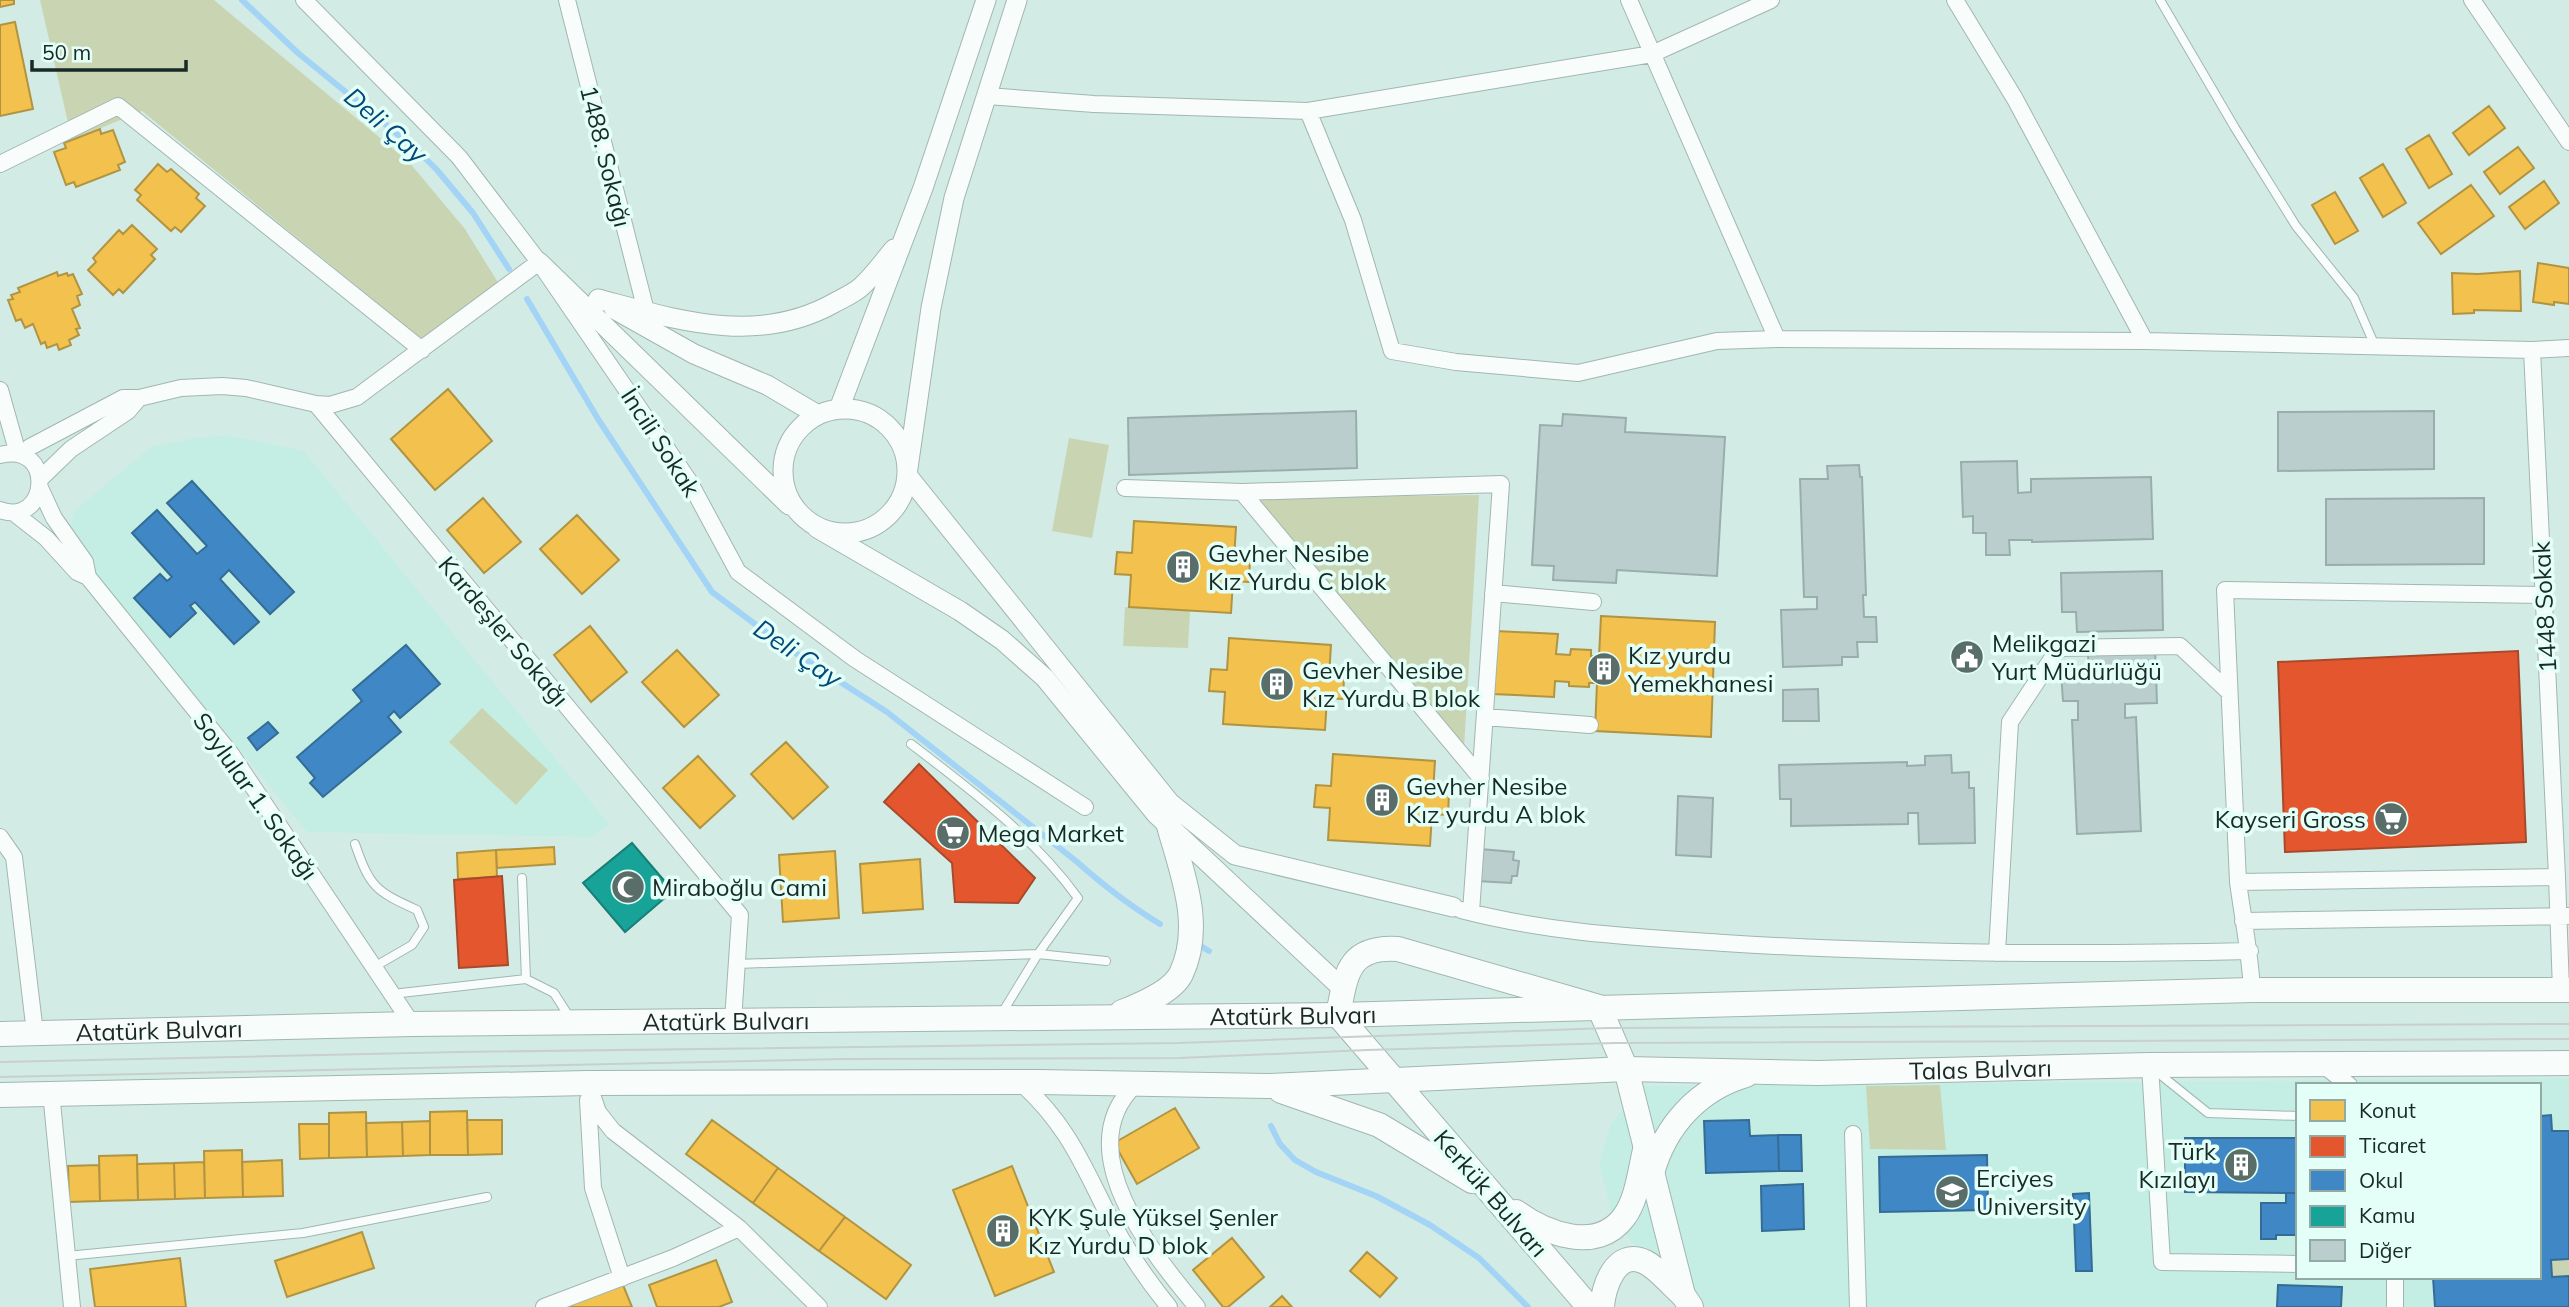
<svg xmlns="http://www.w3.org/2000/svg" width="2569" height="1307" font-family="Mulish,sans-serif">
  <rect width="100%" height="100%" fill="#d2ece5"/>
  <path fill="#c4eee3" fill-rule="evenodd" d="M 227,435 L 304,451 L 609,824 L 593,837 L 307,832 L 67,539 L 74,511 L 151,447 L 194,438 Z
    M 2569,1078 L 2569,1307 L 1686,1307 L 1613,1219 L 1599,1164 L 1611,1123 L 1643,1086 ZM 2298,1085 L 2539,1085 L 2539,1277 L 2298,1277 Z"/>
  <path fill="#c9d5b2" d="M 40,0 L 214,0 L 409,162 L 465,229 L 502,289 L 425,342 L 142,111 L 72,140 Z
    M 1069,438 L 1109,445 L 1092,538 L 1052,531 Z
    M 1479,495 L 1464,748 L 1251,498 Z
    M 1125,607 L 1190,610 L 1188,648 L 1123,646 Z
    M 482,708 L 548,770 L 516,805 L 449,742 Z
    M 1940,1085 L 1946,1150 L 1870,1149 L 1866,1086 Z
    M 2569,1259 L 2569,1276 L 2552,1277 L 2551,1260 Z"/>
  <path fill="#f2c14e" stroke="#b19442" stroke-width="2" d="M 0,0 L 14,0 L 14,4 L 0,7 Z
    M 15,22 L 33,109 L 0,116 L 0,25 Z
    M 2489,106 L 2505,128 L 2469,155 L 2453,133 Z
    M 100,129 L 101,134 L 113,130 L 125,162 L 118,165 L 120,170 L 76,187 L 74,182 L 66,185 L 54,152 L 66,148 L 64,143 Z
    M 2429,135 L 2452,174 L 2429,188 L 2406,149 Z
    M 2518,147 L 2534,168 L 2500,194 L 2484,172 Z
    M 158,164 L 167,172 L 171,169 L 199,194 L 196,198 L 205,206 L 181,232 L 175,227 L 171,231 L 137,200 L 141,195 L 135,190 Z
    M 2383,164 L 2406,203 L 2383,217 L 2360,178 Z
    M 2544,181 L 2559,203 L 2525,229 L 2509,207 Z
    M 2471,185 L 2494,216 L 2441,254 L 2418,223 Z
    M 2335,192 L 2358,231 L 2335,244 L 2312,205 Z
    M 132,225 L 157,249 L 151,255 L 155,259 L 123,293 L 119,289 L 113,295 L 88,270 L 96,262 L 93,258 L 119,230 L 123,234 Z
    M 2538,263 L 2569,268 L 2569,304 L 2554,302 L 2554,305 L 2533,302 Z
    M 2520,271 L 2521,311 L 2474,310 L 2474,313 L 2453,314 L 2452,273 L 2478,274 Z
    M 57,272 L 58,276 L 67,273 L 68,276 L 73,274 L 82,294 L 77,296 L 80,305 L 72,309 L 80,328 L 76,329 L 79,335 L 69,340 L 71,345 L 59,350 L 57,344 L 47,348 L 45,342 L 41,344 L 33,324 L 25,328 L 21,319 L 16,321 L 8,300 L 13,299 L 11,295 L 20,292 L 18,288 Z
    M 448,389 L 492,441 L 435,490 L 391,439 Z
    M 483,498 L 521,542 L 484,573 L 447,530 Z
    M 577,515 L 619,560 L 582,594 L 540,549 Z
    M 1134,521 L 1236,527 L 1234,559 L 1250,560 L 1249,582 L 1233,581 L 1231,613 L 1129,607 L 1131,575 L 1115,574 L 1117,552 L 1132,553 Z
    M 1601,616 L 1715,622 L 1711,737 L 1595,731 L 1597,683 L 1589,683 L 1589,687 L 1569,686 L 1569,682 L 1555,681 L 1554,697 L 1493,694 L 1496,631 L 1558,634 L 1556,654 L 1570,655 L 1571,649 L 1591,650 L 1591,656 L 1599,657 Z
    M 590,626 L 627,672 L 591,702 L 554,655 Z
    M 1229,638 L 1331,645 L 1329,676 L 1344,677 L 1343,699 L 1327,698 L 1325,730 L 1223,724 L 1225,692 L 1209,691 L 1211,669 L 1227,670 Z
    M 677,650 L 719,695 L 684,727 L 642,682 Z
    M 786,742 L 828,787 L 793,819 L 751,774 Z
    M 1333,754 L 1435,761 L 1433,792 L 1449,793 L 1448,815 L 1432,814 L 1430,846 L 1328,840 L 1330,808 L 1314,807 L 1316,785 L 1331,786 Z
    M 698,756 L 735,796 L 700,828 L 663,788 Z
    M 554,847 L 555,864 L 497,868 L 496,850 Z
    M 496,850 L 497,877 L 458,879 L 457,853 Z
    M 835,851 L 839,918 L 783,922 L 779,855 Z
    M 920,859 L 923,909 L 863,913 L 860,864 Z
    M 1175,1108 L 1199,1148 L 1137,1184 L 1114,1143 Z
    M 467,1111 L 468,1155 L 430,1155 L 430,1112 Z
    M 366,1112 L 367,1157 L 329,1158 L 329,1113 Z
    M 467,1120 L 502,1120 L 502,1154 L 468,1155 Z
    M 712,1120 L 778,1168 L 753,1203 L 686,1154 Z
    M 430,1121 L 430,1155 L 403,1156 L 402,1122 Z
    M 402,1122 L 403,1156 L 367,1157 L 366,1123 Z
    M 299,1124 L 329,1124 L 329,1158 L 300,1159 Z
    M 242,1150 L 243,1197 L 205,1198 L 204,1151 Z
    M 137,1155 L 138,1200 L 100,1201 L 99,1156 Z
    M 282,1160 L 283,1196 L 243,1197 L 242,1162 Z
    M 204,1162 L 205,1198 L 175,1199 L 174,1163 Z
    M 174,1163 L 175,1199 L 138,1200 L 137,1164 Z
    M 99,1165 L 100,1201 L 69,1202 L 68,1166 Z
    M 1012,1166 L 1054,1272 L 995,1296 L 953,1190 Z
    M 778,1168 L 845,1217 L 819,1251 L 753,1203 Z
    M 845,1217 L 911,1265 L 886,1299 L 819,1251 Z
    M 362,1232 L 374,1268 L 287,1297 L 275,1261 Z
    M 1232,1238 L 1264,1277 L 1228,1307 L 1223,1307 L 1193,1270 Z
    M 1367,1252 L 1397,1278 L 1380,1297 L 1350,1271 Z
    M 180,1258 L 186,1307 L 95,1307 L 90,1269 Z
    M 716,1260 L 732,1302 L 719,1307 L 657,1307 L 649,1285 Z
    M 621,1280 L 632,1307 L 554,1307 Z
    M 1282,1296 L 1292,1307 L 1270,1307 Z"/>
  <path fill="#e4572e" stroke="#a74a2c" stroke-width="2" d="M 2518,651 L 2526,842 L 2285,852 L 2278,662 Z
    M 919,764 L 1035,878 L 1018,903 L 955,902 L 952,863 L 884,802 Z
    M 502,876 L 508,965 L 459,968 L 454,880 Z"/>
  <path fill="#3f88c5" stroke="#346c95" stroke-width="2" d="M 192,481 L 294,592 L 270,614 L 229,570 L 220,579 L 259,622 L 234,644 L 195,602 L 190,606 L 196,613 L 170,637 L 134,598 L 160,574 L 167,581 L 172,577 L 132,533 L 157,510 L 197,554 L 207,546 L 167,503 Z
    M 406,645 L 440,684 L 400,718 L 394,711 L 388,717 L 401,732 L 323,797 L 310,783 L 315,778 L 297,757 L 362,701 L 353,690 Z
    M 268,722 L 278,733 L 257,750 L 248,738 Z
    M 2551,1115 L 2552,1131 L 2569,1131 L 2569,1259 L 2551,1260 L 2552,1277 L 2569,1276 L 2569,1307 L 2435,1307 L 2433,1277 L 2539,1277 L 2539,1116 Z
    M 1749,1120 L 1750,1136 L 1778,1135 L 1779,1171 L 1706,1173 L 1704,1121 Z
    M 1778,1135 L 1801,1135 L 1802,1171 L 1779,1171 Z
    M 2185,1138 L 2298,1138 L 2298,1193 L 2185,1192 Z
    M 1987,1155 L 1988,1210 L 1880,1212 L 1879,1157 Z
    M 1803,1184 L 1804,1229 L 1762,1231 L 1761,1186 Z
    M 2089,1193 L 2092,1271 L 2076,1271 L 2073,1194 Z
    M 2286,1193 L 2298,1193 L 2298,1235 L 2276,1235 L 2276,1239 L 2261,1239 L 2261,1203 L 2286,1203 Z
    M 2278,1285 L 2342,1287 L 2341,1307 L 2277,1307 Z"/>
  <path fill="#17a398" stroke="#187f76" stroke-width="2" d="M 632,843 L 673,891 L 625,932 L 583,883 Z"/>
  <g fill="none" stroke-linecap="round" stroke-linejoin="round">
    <path stroke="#a3d4f6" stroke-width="6" d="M 242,0 L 298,53 L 418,151 L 437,170 L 473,213 L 509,269
      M 527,299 L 598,419 L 712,592 L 786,647 L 887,712 L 1076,861 C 1103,885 1130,906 1160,924
      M 1199,945 L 1209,951
      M 1271,1126 L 1280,1144 L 1295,1160 L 1316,1172 L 1376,1196 L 1430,1225 L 1479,1258 L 1528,1307"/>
  </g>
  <path fill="#bacfcd" stroke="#99aeac" stroke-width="2" d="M 1356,411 L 1357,468 L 1129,475 L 1128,418 Z
    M 2434,411 L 2434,469 L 2278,471 L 2278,412 Z
    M 1563,414 L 1626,418 L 1625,432 L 1725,437 L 1717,576 L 1617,570 L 1616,583 L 1553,580 L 1554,566 L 1532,565 L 1540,425 L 1562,426 Z
    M 2017,461 L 2018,493 L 2031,492 L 2031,479 L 2151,477 L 2153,539 L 2032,542 L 2032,540 L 2009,540 L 2010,555 L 1986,555 L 1986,533 L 1973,533 L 1973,516 L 1963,517 L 1961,462 Z
    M 1859,465 L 1860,477 L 1862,477 L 1866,595 L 1863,595 L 1864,617 L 1876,617 L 1877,642 L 1857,642 L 1858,657 L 1842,657 L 1842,665 L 1783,667 L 1781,610 L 1817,609 L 1817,597 L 1804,597 L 1800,479 L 1828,479 L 1827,466 Z
    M 2484,498 L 2484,564 L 2326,565 L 2326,499 Z
    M 2162,571 L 2163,630 L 2077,632 L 2076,612 L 2062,612 L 2061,573 Z
    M 2155,647 L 2157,703 L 2125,704 L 2125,718 L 2136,717 L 2141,831 L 2077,834 L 2072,720 L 2078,720 L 2078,701 L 2063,701 L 2061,673 L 2089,672 L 2088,655 Z
    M 1818,689 L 1819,721 L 1783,721 L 1783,690 Z
    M 1951,755 L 1952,773 L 1969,772 L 1969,788 L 1974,788 L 1975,843 L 1919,844 L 1918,813 L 1908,813 L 1908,824 L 1791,826 L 1791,799 L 1780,799 L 1779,765 L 1907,762 L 1907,766 L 1925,765 L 1925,756 Z
    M 1678,796 L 1713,798 L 1711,857 L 1676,855 Z
    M 1480,849 L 1514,852 L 1513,860 L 1519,861 L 1517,876 L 1512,876 L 1511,883 L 1477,881 Z"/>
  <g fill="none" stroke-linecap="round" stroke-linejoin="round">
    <g stroke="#a2b6b1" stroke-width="10">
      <path id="service" d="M 2160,0 L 2235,128 L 2296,226 L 2354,298 L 2375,346
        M 911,744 C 970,789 1034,837 1078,898 L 1038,954 L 1002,1013
        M 355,844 C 370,887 375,891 417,910 L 424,927 L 412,945 L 374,967
        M 522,878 L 526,979
        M 737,964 L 1038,954 L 1106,961
        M 392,994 L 526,979 L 554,993 L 570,1018
        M 2157,1072 L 2208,1113 L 2298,1116
        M 67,1256 L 303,1233 L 487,1197"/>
    </g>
    <g stroke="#a2b6b1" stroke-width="18">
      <path id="minor" d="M 304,0 L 459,157 L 539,262 L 689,481 L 738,572 L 855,659 L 1085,807
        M 567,0 L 646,311
        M 1629,0 L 1777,339
        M 1955,0 L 2015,99 L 2145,341
        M 2472,0 L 2569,142
        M 987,96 L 1094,104 L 1308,111 L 1652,54 L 1771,0
        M 1308,111 L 1353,220 L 1392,351 L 1456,362 L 1578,373 L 1717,341 L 1777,339 L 2145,341 L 2532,350 L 2569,348
        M 0,164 L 118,106 L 422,350
        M 2532,350 L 2557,877 L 2561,990
        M 0,390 L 18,454
        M 316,404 L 740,915 L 733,1021
        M 0,455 C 56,441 49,528 0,510
        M 23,455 L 30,447 L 123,398 L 139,398 L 181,388 L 222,386 L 246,388 L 316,404 L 330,405 L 357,397 L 369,388 L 539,262
        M 40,479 L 71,449 L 128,411 L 139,398
        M 40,488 L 54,518 L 85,562 L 88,577
        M 1125,488 L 1242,492 L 1501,484 L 1471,912
        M 1242,492 L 1481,778
        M 14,513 L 46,538 L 77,572 L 88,577 L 231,754 L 412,1024
        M 1493,593 L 1593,602
        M 1485,717 L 1590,725
        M 0,837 L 14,857 L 35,1033
        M 2238,882 L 2557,877
        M 1461,910 C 1549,933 1634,937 1724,943 C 1899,954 2075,955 2250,951
        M 2243,921 L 2569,916
        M 1997,953 L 2010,722 L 2059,648 L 2180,646 L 2229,692
        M 2252,990 C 2250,953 2243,919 2238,882 L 2225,590 L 2544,595
        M 2150,1065 L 2162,1262 L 2298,1264
        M 2323,1065 L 2349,1085
        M 1020,1082 C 1071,1128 1084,1169 1114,1226 C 1130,1255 1148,1281 1169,1307
        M 588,1083 L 598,1112 L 613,1131 L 739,1228 L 819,1307
        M 1136,1084 C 1067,1149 1152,1253 1197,1307
        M 51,1092 L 72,1307
        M 588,1100 L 593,1188 L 622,1278
        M 1853,1134 L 1858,1307
        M 544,1307 L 673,1258 L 739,1228
        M 2395,1307 L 2395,1277"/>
    </g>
    <g stroke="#a2b6b1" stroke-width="21">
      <path id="tertiary" d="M 1017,0 L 954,198 L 931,308 L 907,475 L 1170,803 L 1235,855 L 1453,907
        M 539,262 L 789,505
        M 598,299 C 678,320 757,346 834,303 C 843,298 855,293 862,286 C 874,275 883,262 894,249
        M 614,309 L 694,354 L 767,385 L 818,415
        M 839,409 L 923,188 L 986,0
        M783 471a62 62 0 1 1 124 0a62 62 0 1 1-124 0Z
        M 817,528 L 960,611 L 1002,640 L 1045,678 L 1156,814 L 1343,989"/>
    </g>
    <g stroke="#a2b6b1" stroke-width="26">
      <g id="primary">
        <path d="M 1122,1012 C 1140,1005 1172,992 1181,974 C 1204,926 1182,873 1169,826"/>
        <path id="s1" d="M 0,1034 L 412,1024 L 1338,1015 L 2252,990 L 2569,990"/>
        <path d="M 1281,1091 L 1379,1125 L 1472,1181"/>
        <path id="s2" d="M 0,1095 L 588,1083 L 1039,1082 L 1268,1086 L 1626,1069 L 1818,1073 L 2150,1065 L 2569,1063"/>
        <path d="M 1652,1173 C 1665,1126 1698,1089 1746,1075"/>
        <path d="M 1516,1212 C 1545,1233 1597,1254 1624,1217 C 1637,1200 1640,1171 1645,1150"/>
        <path d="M 1589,1307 L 1338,1015 C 1346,975 1347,946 1398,949 L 1599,1007 L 1626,1069 L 1683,1295 L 1691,1307"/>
        <path d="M 1602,1307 C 1603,1287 1616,1248 1645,1262 C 1658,1268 1671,1285 1683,1295"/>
      </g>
    </g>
    <use href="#service" stroke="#f8fcfb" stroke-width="8"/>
    <use href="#minor" stroke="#f8fcfb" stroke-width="16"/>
    <use href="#tertiary" stroke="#f8fcfb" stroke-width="19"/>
    <use href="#primary" stroke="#f8fcfb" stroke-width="24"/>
    <path stroke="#c8cfcd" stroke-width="2" d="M 0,1062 L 458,1052 L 1178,1043 L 1608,1028 L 2569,1024
      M 0,1077 L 844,1059 L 1179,1058 L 1367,1050 L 1615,1043 L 2569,1039"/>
  </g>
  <defs>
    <g id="building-disc" transform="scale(1.75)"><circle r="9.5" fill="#5a6e69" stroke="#e3fff7"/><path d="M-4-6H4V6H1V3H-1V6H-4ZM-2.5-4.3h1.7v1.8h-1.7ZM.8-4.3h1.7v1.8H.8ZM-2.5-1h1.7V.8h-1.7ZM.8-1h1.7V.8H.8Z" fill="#fff"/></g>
    <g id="civic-disc" transform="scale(1.75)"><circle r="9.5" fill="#5a6e69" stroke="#e3fff7"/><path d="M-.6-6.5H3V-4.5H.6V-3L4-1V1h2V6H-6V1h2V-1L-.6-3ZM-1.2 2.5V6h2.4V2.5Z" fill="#fff"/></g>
    <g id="supermarket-disc" transform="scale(1.75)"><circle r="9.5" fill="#5a6e69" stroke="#e3fff7"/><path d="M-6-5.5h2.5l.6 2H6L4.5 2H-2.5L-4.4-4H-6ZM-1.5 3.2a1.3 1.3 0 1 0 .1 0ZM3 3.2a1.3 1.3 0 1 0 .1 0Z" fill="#fff"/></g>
    <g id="mosque-disc" transform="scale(1.75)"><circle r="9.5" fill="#5a6e69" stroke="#e3fff7"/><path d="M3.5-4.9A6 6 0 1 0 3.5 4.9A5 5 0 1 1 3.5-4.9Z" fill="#fff"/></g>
    <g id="university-disc" transform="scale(1.75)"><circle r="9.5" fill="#5a6e69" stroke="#e3fff7"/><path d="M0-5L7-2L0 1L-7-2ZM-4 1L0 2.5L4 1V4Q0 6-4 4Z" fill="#fff"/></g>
  </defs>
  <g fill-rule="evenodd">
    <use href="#building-disc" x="1183" y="567"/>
    <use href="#civic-disc" x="1967" y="657"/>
    <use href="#building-disc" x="1604" y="669"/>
    <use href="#building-disc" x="1277" y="684"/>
    <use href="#building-disc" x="1382" y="800"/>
    <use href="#supermarket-disc" x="2391" y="819"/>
    <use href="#supermarket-disc" x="953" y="833"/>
    <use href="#mosque-disc" x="628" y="887"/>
    <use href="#building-disc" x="2241" y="1165"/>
    <use href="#university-disc" x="1952" y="1192"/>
    <use href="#building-disc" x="1003" y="1231"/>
  </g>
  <g text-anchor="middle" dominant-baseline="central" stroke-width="7" stroke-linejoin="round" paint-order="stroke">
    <g font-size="24" fill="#192a26" stroke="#e3fff7">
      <text transform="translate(606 156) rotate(76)">1488. Sokağı</text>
      <text transform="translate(661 442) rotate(57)">İncili Sokak</text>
      <text transform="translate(2544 607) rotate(-93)">1448 Sokak</text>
      <text transform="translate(504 631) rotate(50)">Kardeşler Sokağı</text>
      <text transform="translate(256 796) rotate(55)">Soylular 1. Sokağı</text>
      <text stroke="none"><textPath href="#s1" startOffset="1293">Atatürk Bulvarı</textPath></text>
      <text stroke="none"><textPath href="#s1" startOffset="726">Atatürk Bulvarı</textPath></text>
      <text stroke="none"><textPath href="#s1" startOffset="159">Atatürk Bulvarı</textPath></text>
      <text stroke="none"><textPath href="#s2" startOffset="1981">Talas Bulvarı</textPath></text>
      <text transform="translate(1491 1193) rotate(49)">Kerkük Bulvarı</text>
    </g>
    <g font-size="24" fill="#192a26" stroke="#e3fff7" text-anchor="start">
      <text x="1208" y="553">Gevher Nesibe<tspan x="1208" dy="28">Kız Yurdu C blok</tspan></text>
      <text x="1992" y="643">Melikgazi<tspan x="1992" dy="28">Yurt Müdürlüğü</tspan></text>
      <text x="1628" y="655">Kız yurdu<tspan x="1628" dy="28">Yemekhanesi</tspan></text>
      <text x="1302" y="670">Gevher Nesibe<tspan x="1302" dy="28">Kız Yurdu B blok</tspan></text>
      <text x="1406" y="786">Gevher Nesibe<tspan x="1406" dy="28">Kız yurdu A blok</tspan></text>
      <text x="2366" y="819" text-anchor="end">Kayseri Gross</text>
      <text x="978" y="833">Mega Market</text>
      <text x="652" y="887">Miraboğlu Cami</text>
      <text x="2216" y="1151" text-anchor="end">Türk<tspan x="2216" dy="28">Kızılayı</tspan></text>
      <text x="1976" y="1178">Erciyes<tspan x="1976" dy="28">University</tspan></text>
      <text x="1028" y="1217">KYK Şule Yüksel Şenler<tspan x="1028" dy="28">Kız Yurdu D blok</tspan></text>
    </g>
    <g font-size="26" font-style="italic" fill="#024978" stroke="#e3fff7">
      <text transform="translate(386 125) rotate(41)">Deli Çay</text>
      <text transform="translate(798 653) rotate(34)">Deli Çay</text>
    </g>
  </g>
  <rect x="2296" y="1083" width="245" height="196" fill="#e3fff7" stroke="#92aaa3" stroke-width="2"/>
  <rect x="2310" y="1100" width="35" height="21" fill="#f2c14e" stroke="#92aaa3" stroke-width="2"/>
  <text x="2359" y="1118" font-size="21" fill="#192a26">Konut</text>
  <rect x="2310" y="1136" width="35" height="21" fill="#e4572e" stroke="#92aaa3" stroke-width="2"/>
  <text x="2359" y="1153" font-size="21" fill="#192a26">Ticaret</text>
  <rect x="2310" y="1170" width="35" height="21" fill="#3f88c5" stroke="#92aaa3" stroke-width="2"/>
  <text x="2359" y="1188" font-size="21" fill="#192a26">Okul</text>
  <rect x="2310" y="1206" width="35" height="21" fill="#17a398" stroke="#92aaa3" stroke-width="2"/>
  <text x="2359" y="1223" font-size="21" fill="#192a26">Kamu</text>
  <rect x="2310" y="1240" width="35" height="21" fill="#bacfcd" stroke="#92aaa3" stroke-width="2"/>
  <text x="2359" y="1258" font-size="21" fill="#192a26">Diğer</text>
  <path d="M32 60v10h154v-10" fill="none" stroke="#192a26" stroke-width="3.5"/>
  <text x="42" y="60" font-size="21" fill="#192a26" stroke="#e3fff7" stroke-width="5" paint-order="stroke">50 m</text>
</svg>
